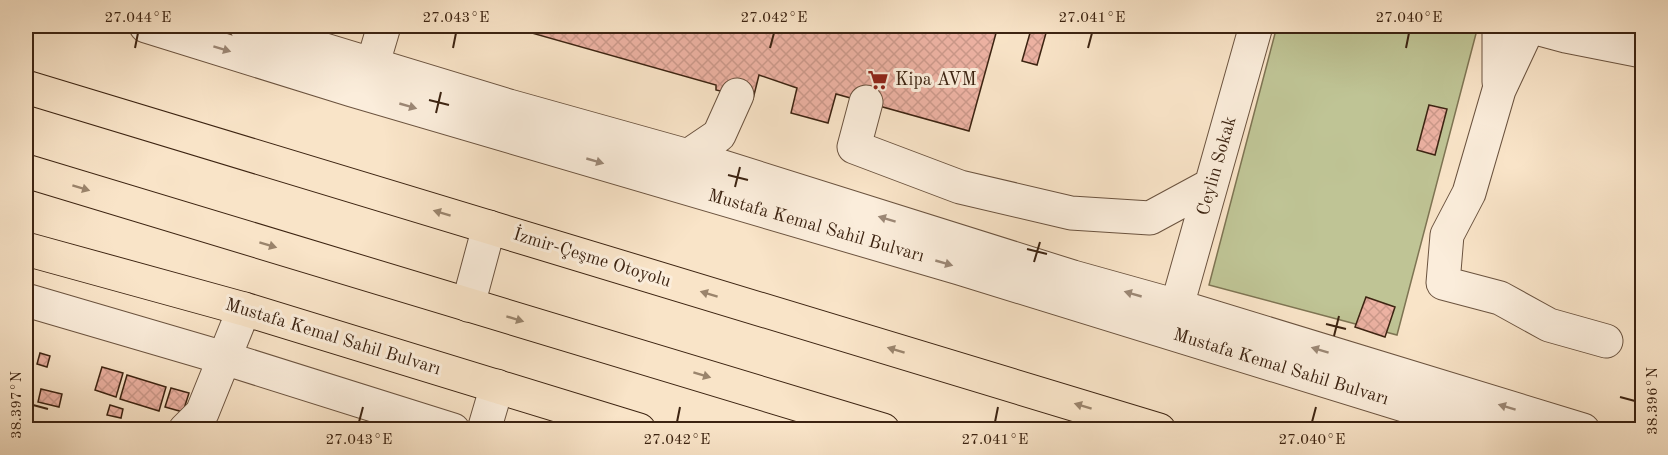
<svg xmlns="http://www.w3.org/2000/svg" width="1668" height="455" font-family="'Old Standard TT',serif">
  <defs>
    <pattern id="building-cross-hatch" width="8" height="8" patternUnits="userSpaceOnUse" patternTransform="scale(1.5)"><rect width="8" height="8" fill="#edb2a3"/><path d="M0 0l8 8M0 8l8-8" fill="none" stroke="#cc998b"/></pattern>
  </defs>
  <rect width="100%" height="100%" fill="#f9e4c8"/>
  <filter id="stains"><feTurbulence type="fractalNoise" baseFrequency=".00333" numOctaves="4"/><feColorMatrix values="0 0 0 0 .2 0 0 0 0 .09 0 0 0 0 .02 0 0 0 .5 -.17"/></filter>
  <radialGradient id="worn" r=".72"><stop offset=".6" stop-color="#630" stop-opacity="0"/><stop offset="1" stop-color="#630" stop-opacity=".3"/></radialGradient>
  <path fill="#bfc495" stroke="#7e7453" stroke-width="1.5" d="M 1277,26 L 1478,26 L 1397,335 L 1209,285 Z"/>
  <path fill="url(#building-cross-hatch)" stroke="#3c2311" stroke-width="1.5" d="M 507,26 L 998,26 L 969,131 L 836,94 L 828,123 L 791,113 L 797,88 L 759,75 L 753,99 L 716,90 L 716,85 Z
    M 1032,26 L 1048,26 L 1037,65 L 1022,61 Z
    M 1429,105 L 1447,109 L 1435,155 L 1417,150 Z
    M 1366,297 L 1395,307 L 1385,337 L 1355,327 Z
    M 40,353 L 50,356 L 47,367 L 37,364 Z
    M 102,367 L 123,373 L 116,397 L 95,390 Z
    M 127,375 L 166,387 L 159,411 L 120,399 Z
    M 171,388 L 189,393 L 183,412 L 165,407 Z
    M 41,389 L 62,394 L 59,407 L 38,402 Z
    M 26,390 L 33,392 L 30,406 L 26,405 Z
    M 110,405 L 123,409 L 121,418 L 107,415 Z
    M 26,424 L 128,429 L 128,430 L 26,430 Z"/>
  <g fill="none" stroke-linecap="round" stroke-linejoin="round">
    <g stroke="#6b533f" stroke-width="35">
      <path id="minor" d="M 146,26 L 352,90 L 959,268 L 1485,430
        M 246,26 L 509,106 L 688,156 L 1073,277 L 1177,306 L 1583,430
        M 1499,26 L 1499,82
        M 373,63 L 384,26
        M 866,102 L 854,147 L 960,187 L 1071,213 L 1150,218 L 1211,185
        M 688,156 L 719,135 L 737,95
        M 26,300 L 224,358 L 453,430
        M 468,305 L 489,227
        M 1177,306 L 1256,26
        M 1606,341 L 1549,325 L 1500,298 L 1443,283 L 1447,235 L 1469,193 L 1499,90 L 1529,26 L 1566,36 L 1642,51
        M 185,430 L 202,413 L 244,309
        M 484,430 L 497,386"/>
    </g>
    <g stroke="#3c2311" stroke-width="35">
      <path id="major" d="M 26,249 L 244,309 L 639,430"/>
    </g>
    <g stroke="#3c2311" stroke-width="35">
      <path id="highway" d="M 26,87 L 1159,430
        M 26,171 L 883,430"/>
    </g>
    <use href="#minor" stroke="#fbeddb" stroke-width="33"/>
    <use href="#major" stroke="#f9e4c8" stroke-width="33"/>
    <use href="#highway" stroke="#f9e4c8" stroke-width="33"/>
  </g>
  <defs><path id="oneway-solid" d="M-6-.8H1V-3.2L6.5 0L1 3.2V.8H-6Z" transform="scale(1.5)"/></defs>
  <g fill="#9c8876">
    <use href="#oneway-solid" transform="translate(222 49) rotate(17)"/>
    <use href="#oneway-solid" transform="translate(408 106) rotate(16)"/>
    <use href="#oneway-solid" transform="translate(595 161) rotate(16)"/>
    <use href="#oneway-solid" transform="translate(887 219) rotate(-163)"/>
    <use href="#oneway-solid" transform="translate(944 263) rotate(16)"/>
    <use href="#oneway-solid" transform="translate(1133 294) rotate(-164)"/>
    <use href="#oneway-solid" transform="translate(1320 350) rotate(-163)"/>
    <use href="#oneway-solid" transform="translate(1507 407) rotate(-163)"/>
  </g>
  <g fill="#9a846c">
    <use href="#oneway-solid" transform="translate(81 188) rotate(17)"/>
    <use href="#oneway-solid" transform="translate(442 213) rotate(-163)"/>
    <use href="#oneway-solid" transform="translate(268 245) rotate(17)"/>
    <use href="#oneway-solid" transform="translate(709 294) rotate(-163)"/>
    <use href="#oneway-solid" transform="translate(515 319) rotate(17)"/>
    <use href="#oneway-solid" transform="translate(896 350) rotate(-163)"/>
    <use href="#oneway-solid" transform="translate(702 375) rotate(17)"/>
    <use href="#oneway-solid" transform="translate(1083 406) rotate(-163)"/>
  </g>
  <path fill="none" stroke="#3c2311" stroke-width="2" d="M 135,48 L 138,33M 453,48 L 456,33M 770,48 L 774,33M 1088,48 L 1092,33M 1406,48 L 1409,33M 429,100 L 449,105M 436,113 L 441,92M 728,175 L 748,180M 735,187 L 740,167M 1027,249 L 1047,254M 1034,262 L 1040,242M 1326,324 L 1346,329M 1334,336 L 1339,316M 1620,397 L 1635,401M 33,405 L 48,409M 359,422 L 363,407M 677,422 L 680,407M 995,422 L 998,407M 1312,422 L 1316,407"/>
  <defs>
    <g id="supermarket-bare" transform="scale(1.62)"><path d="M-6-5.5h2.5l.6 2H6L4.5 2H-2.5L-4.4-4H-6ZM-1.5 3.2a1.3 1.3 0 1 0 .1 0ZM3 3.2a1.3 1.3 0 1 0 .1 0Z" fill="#8f2418" stroke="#fbeddb" stroke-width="2.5" paint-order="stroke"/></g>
  </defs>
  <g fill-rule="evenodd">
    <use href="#supermarket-bare" x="878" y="80"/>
  </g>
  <g text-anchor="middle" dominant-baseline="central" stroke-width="6" stroke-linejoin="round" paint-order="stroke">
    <g font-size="18" fill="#3c2311" stroke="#fbeddb" text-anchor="start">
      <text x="895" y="80">Kipa AVM</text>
    </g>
    <g font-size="18" fill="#3c2311" stroke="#fbeddb">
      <text transform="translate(1217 166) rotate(-74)">Ceylin Sokak</text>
      <text transform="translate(816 226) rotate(16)">Mustafa Kemal Sahil Bulvarı</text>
      <text transform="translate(592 258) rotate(17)">İzmir-Çeşme Otoyolu</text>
      <text transform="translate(333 337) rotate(17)">Mustafa Kemal Sahil Bulvarı</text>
      <text transform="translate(1281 367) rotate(17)">Mustafa Kemal Sahil Bulvarı</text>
    </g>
  </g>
  <rect width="1668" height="455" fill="none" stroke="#f9e4c8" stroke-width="66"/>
  <rect x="33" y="33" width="1602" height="389" fill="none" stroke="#3c2311" stroke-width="2"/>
  <g font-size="15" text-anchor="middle" fill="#3c2311">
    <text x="138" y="22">27.044°E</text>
    <text x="456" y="22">27.043°E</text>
    <text x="774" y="22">27.042°E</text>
    <text x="1092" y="22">27.041°E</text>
    <text x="1409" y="22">27.040°E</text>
    <text transform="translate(1652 401) rotate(-90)" y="5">38.396°N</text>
    <text transform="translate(16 405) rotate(-90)" y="5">38.397°N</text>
    <text x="359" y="444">27.043°E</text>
    <text x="677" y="444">27.042°E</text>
    <text x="995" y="444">27.041°E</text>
    <text x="1312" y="444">27.040°E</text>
  </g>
  <rect width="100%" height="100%" filter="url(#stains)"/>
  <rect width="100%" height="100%" fill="url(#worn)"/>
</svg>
